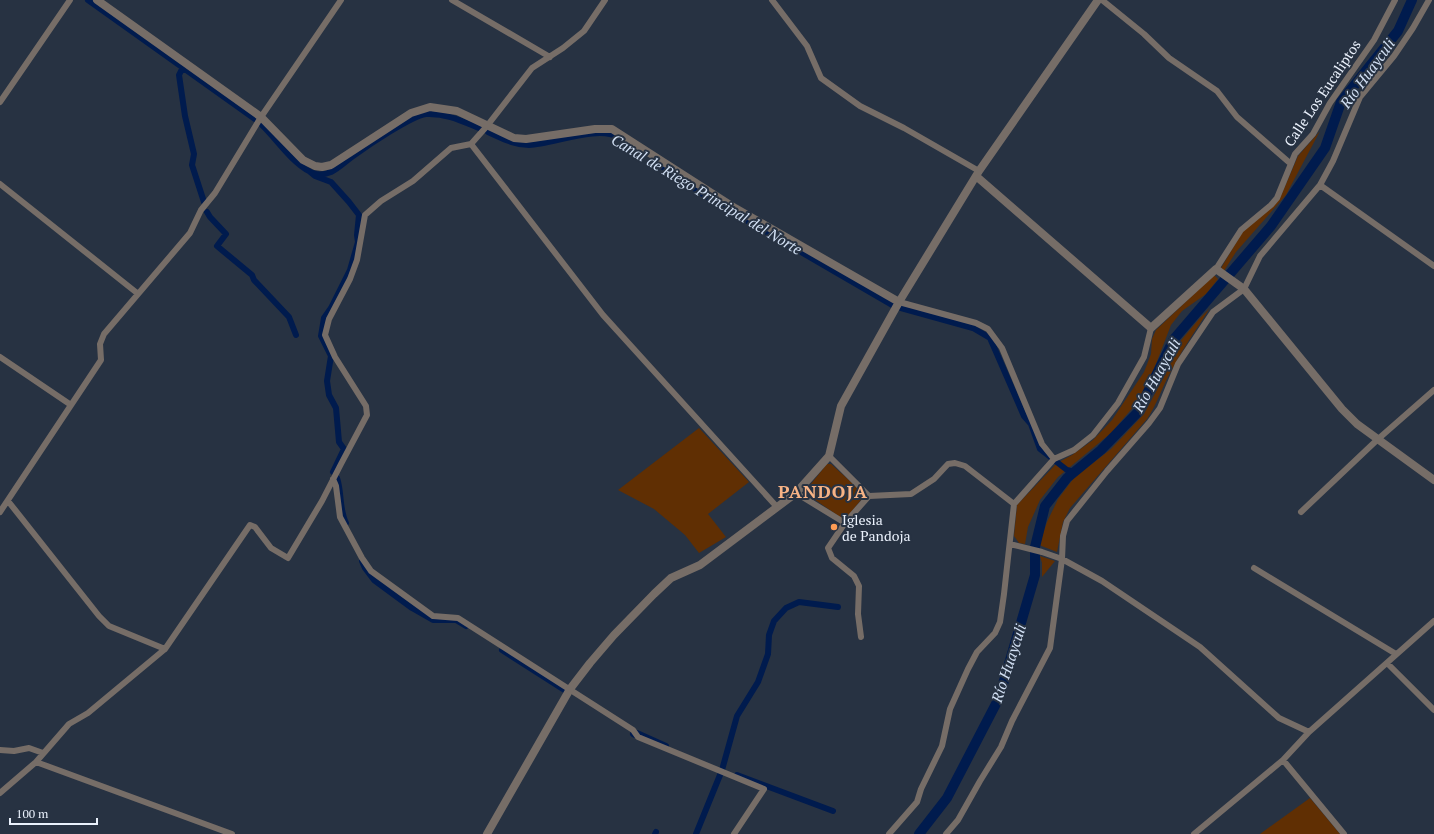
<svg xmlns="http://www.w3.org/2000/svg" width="1434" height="834" font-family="'PT Serif',serif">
  <rect width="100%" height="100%" fill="#273242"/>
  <path fill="#602f03" d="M 1320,131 L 1286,195 L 1236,252 L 1224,271 L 1221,268 L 1243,231 L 1280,198 L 1298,156 Z
    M 1214,275 L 1218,279 L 1206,294 L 1182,311 L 1171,325 L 1149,382 L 1135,405 L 1111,433 L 1058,477 L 1040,500 L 1028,527 L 1025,544 L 1019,543 L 1014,536 L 1017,505 L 1057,463 L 1072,455 L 1093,440 L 1112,420 L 1144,372 L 1151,354 L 1152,339 L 1156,330 Z
    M 1210,308 C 1196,330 1181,351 1169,375 C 1161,390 1157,404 1147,419 L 1070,508 L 1063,522 L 1057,552 L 1039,545 L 1047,522 L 1058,499 L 1074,478 L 1111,449 L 1144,414 L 1168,369 L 1178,344 L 1199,319 Z
    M 699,428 L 749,482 L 708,514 L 726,537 L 699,553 L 685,535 L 654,509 L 618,490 Z
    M 827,464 L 831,464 L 862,492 L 864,496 L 848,516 L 843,519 L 808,495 L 806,490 Z
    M 1040,556 L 1055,561 L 1042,577 L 1042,563 Z
    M 1310,798 L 1340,834 L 1260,834 Z"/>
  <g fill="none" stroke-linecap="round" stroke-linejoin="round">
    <path stroke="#001b4e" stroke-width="6" d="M 88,0 L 255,119
      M 183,67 L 179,75 L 185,116 L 194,154 L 192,165 L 204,202
      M 262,125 C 277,139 296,169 316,174 C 321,175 326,174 331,172 C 339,168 346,161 353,156 C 367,146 411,116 426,114 C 446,113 462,121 479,128
      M 488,132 C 502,138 514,145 529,145 C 553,144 598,125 618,137
      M 657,163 L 710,199 L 892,305
      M 309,171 L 315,176 L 331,182 L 349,202 L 359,215 L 357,235 L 358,242 L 350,270 L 331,308 L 324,318 L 321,336 L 331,356 L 327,381 L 329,395 L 336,408 L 339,442 L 344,449 L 333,472
      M 207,212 L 210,217 L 226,234 L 217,246 L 252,275 L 254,280 L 289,317 L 296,335
      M 901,308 L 973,328 L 990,338 L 1024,416 L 1031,424 L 1040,449 L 1067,470 L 1074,472
      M 337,478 C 342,493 339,509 346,523
      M 362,561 L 365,568 L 374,580 L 412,608 L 433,620 L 456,620 L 466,626
      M 502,650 L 566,691
      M 633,734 L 635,735 L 637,733 L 666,746
      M 722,770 L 737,716 L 758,682 L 768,654 L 769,635 L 774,621 L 786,608 L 799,602 L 838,607
      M 737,775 L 833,811
      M 655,834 L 656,832
      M 696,834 L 720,775"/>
    <path stroke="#001b4e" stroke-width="10" d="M 919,834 L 947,798 L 999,698 L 1035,575 L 1035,547 L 1045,506 L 1067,478 L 1101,450 L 1138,412 L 1174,339 L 1271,226 L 1325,148 L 1341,102 L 1398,31 L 1412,0"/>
    <path stroke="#766d67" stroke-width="6" d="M 452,0 L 550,57
      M 772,0 L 807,46 L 821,78 L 860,106 L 904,128 L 979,171
      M 1102,0 L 1144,34 L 1169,58 L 1217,91 L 1237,117 L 1291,164
      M 0,102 L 70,0
      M 471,144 L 603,315 L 777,507
      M 0,184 L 137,293
      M 1320,185 L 1434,266
      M 1216,269 L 1241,230 L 1271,205 L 1277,198 L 1295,154 L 1313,134 L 1330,103 L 1374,40 L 1395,0
      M 899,302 L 976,323 L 988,329 L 1002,348 L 1042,444 L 1054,459
      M 0,357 L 71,405
      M 333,479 L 336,486 L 340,517 L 362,558 L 371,571 L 433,616 L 458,618 L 633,730 L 638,737 L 764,789 L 734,834
      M 796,493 L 845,523 L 869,496 L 829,456
      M 869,496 L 911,494 L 934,479 L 948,464 L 955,463 L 965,466 L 1014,504
      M 8,501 L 99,616 L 109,626 L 165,649
      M 0,512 L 101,360 L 100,344 L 104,334 L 190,233 L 201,210 L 215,193 L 261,117 L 341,0
      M 1301,512 L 1377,440 L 1434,390
      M 845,523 L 828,548 L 832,558 L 854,576 L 859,586 L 858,614 L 861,637
      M 1010,544 L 1042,552 L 1062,559 L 1102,581 L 1200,647 L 1279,718 L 1309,732
      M 1254,568 L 1396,654
      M 1387,663 L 1434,710
      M 0,750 L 14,751 L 29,748 L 43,753
      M 1283,760 L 1344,834
      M 36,762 L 232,834
      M 0,793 L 36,762 L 69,724 L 88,713 L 165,649 L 250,525 L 255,527 L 271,548 L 288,558 L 322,501 L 341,464 L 367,415 L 366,406 L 335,357 L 325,335 L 329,319 L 350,279 L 357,260 L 365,215 L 381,201 L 413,181 L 451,148 L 471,144 L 487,126 L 532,68 L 563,48 L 584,31 L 605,0
      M 889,834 L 917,802 L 921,789 L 942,746 L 950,709 L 968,669 L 977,652 L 995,633 L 1000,622 L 1004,594 L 1014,504 L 1054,459 L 1074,450 L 1093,435 L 1118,403 L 1144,357 L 1151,328
      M 946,834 L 958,820 L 980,781 L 1001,747 L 1012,721 L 1050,648 L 1062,559 L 1063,536 L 1067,521 L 1107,471 L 1149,423 L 1160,408 L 1178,364 L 1213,312 L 1244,289 L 1260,256 L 1320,185 L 1333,161 L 1360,97 L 1394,56 L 1413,28 L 1429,0
      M 1194,834 L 1283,760 L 1309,732 L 1434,621"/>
    <path stroke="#766d67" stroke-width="8" d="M 97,0 L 261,117 L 303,160 L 315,166 L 322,167 L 331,165 L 411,113 L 430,107 L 457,111 L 514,138 L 526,139 L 595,129 L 612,129 L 735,208 L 899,302
      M 976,176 L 1151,328 L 1216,269 L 1244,289 L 1342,409 L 1357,424 L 1434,480
      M 487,834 L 570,689 L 590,663 L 614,635 L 654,594 L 671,578 L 700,565 L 796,493 L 829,456 L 841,406 L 899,302 L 979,171 L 1098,0"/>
  </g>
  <circle fill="#fd9c55" stroke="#273242" stroke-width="1.5" cx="834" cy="527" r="4"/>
  <g text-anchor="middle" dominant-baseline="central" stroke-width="4" stroke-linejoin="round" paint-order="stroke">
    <g font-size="14" fill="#eaf1fc" stroke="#273242">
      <text transform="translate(1322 93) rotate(-56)">Calle Los Eucaliptos</text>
    </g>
    <g font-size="14" fill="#eaf1fc" stroke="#273242" text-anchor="start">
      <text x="842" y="519">Iglesia<tspan x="842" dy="16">de Pandoja</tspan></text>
    </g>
    <g font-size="15" font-style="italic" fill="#d1dff3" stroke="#273242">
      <text transform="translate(1367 73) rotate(-54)">Río Huayculi</text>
      <text transform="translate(707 194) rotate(31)">Canal de Riego Principal del Norte</text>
      <text transform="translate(1156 375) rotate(-61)">Río Huayculi</text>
      <text transform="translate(1008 663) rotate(-72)">Río Huayculi</text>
    </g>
    <g font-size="18" font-weight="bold" letter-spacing="1" fill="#f7b385" stroke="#273242">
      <text x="823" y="491">PANDOJA</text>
    </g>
  </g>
  <path d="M10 818v6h87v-6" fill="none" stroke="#eaf1fc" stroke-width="2"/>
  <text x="16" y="818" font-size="12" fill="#eaf1fc" stroke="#273242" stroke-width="3" paint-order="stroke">100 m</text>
</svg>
